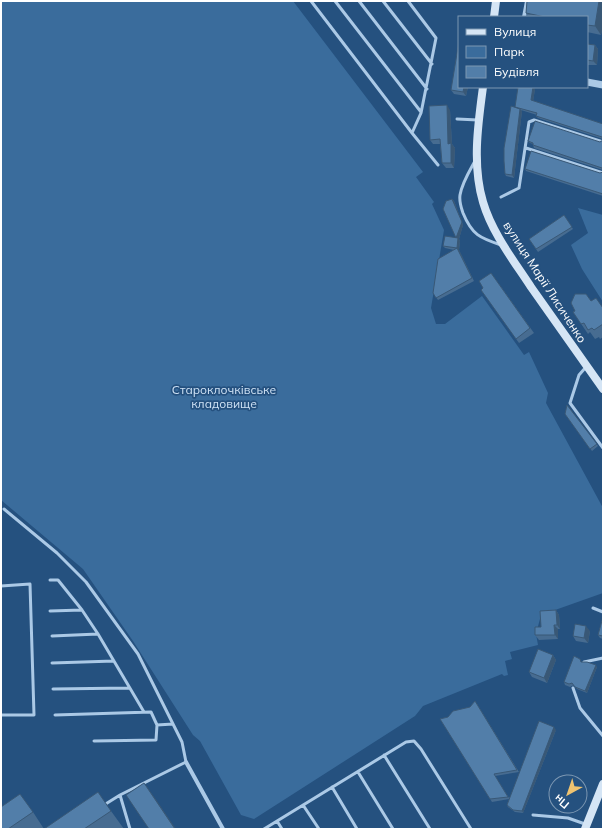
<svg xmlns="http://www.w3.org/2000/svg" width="604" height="830" font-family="Mulish,sans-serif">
  <rect width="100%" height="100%" fill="#25517f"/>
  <path fill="#3a6c9c" d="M 1,1 L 293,1 L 423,172 L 416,177 L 434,202 L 432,204 L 444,230 L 431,308 L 436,324 L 445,324 L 482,296 L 524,355 L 529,352 L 548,393 L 546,403 L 603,508 L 603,593 L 541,615 L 536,634 L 538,645 L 510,652 L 512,659 L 505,661 L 508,675 L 504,676 L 502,674 L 423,706 L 415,716 L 254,819 L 241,815 L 200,741 L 193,735 L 133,641 L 83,569 L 1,500 Z
    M 578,208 L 603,215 L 603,302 L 582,269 L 571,245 L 588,233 Z"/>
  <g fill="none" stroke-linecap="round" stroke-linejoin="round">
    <path stroke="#abc9e6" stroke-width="3" d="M 311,1 L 412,133
      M 335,1 L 421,112
      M 359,1 L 427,89
      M 383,1 L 432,64
      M 408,1 L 436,38 L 421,113 L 412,133 L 438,165
      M 457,119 L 478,120
      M 526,148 L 603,173
      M 475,161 C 469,172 462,183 460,195 C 459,202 461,207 463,213 C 472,235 480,238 501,245
      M 501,197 L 519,188 L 529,122 L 534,120 L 603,142
      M 586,367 L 579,375 L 570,403 L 603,448
      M 4,509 L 57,553 L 86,582 L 138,654 L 182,742 L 186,762 L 120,795 L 130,829
      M 50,580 L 58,580 L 82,610 L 98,634 L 144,712
      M 1,586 L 30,584 L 34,715 L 1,715
      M 593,608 L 603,612
      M 50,611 L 82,610
      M 52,636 L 98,634
      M 584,662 L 603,658
      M 52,663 L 114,661
      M 573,688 L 580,708 L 603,736
      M 53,689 L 129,688
      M 55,715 L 151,712 L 157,725 L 156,740 L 94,741
      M 157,725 L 173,724
      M 384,755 L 430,829
      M 358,772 L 393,829
      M 332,787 L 357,829
      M 104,805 L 120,795
      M 303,805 L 319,829
      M 533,815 L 568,818 L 585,824
      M 277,821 L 282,829
      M 264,829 L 406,742 L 414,741 L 421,749 L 471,829"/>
    <path stroke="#abc9e6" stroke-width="4" d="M 524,17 L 527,1
      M 186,762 L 223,829"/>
    <path stroke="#abc9e6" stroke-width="7" d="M 587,82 L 603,85"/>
    <path stroke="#d5e5f5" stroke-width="8" d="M 494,17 L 496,1
      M 483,87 C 478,124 472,165 483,202 C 492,233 514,261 531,287 C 555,321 579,355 603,389
      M 585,829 L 603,784"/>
  </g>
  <path fill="#476c91" d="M 527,1 L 603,1 L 603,25 L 601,35 L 587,32 L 587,17 L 528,17 L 526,13 Z
    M 587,44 L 595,45 L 598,49 L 597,65 L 587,65 Z
    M 468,87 L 466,96 L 454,94 L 451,90 Z
    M 535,89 L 533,101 L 603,124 L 603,139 L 538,118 L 536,116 L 537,115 L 521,110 L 522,111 L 514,178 L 506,176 L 505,174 L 516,108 L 515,107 Z
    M 450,110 L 452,144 L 455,148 L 454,168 L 446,168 L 442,163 L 440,144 L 433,144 L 430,140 Z
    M 603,140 L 603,170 L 534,148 L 533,145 L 533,144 L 530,143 L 528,141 L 600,142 Z
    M 525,169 L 600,173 L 603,172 L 603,196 L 526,171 Z
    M 452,199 L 454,201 L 463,225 L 459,239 L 460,241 L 459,250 L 474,281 L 438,300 L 433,293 L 454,250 L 445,248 L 443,246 L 457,238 Z
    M 564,215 L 573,229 L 538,252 L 529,239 Z
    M 491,273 L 534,333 L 519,343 L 481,290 L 483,288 Z
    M 586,294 L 591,301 L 603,307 L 603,337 L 600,339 L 599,337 L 595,339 L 590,332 L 588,334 L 573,312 L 575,311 Z
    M 567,405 L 598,446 L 592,451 L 565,414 Z
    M 556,610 L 559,615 L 560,629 L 558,629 L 558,639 L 539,640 L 535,635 L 541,627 Z
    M 603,617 L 603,639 L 600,638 L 598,635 Z
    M 590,631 L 588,643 L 576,641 L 573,636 Z
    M 553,655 L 556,660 L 547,683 L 532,677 L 529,672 Z
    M 582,662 L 597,667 L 587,693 L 577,689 L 574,685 L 570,687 L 565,685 L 564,682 Z
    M 475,701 L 519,772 L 495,776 L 509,798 L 556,730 L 523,813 L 515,812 L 508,807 L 507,805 L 509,799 L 492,802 L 440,719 L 448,717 L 470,707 Z
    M 111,811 L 124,829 L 1,829 L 33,812 L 44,829 Z"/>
  <path fill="#395876" d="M 599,1 L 603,1 L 603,25 L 601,35 L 595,26 Z
    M 595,45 L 598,49 L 597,65 L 593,61 Z
    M 464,87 L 468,87 L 466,96 L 463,92 Z
    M 533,87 L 535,89 L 533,102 L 531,100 Z
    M 447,105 L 450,110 L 452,144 L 455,148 L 454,168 L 451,163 L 448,144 Z
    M 520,109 L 522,111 L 514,178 L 512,175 Z
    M 452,199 L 454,201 L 463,225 L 459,239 L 460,241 L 459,250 L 474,281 L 457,248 L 456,238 Z
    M 556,610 L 559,615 L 560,629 L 557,625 Z
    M 554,625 L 558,629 L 558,639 L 555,635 Z
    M 586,626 L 590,631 L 588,643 L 584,638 Z
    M 553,655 L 556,660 L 547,683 L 544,678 Z
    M 596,665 L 597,667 L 587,693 L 585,691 Z
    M 554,727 L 556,730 L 523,813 L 522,811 Z
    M 144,783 L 157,801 L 176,829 L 175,829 Z"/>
  <path fill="#527ea9" stroke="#395876" d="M 527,1 L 599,1 L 595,26 L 587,25 L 587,17 L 545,17 L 526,13 Z
    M 459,41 L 459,87 L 464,87 L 463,92 L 451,90 Z
    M 587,44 L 595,45 L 593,61 L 587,60 Z
    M 518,87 L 533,87 L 531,100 L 603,124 L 603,138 L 602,137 L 536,116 L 537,113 L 515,107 Z
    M 447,105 L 448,144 L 451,143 L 451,163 L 442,163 L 440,139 L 430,140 L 429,106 Z
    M 511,106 L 520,109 L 512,175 L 505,174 L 504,161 L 504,148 Z
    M 535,121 L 600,142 L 603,140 L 603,169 L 602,168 L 533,145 L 533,143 L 528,141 Z
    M 531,151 L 600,173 L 603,172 L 603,194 L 525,169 Z
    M 452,199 L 462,222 L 456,238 L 443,209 L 446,201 Z
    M 564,215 L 572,227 L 536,249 L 529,239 Z
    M 445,236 L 458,238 L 457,248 L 443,246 Z
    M 457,248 L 472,278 L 436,298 L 433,293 L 438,259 Z
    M 491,273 L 530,328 L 516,339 L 481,290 L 483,288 L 479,281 Z
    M 575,294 L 586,294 L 591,301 L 596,298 L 603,308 L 603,324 L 594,330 L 592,328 L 588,330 L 584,323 L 581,324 L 573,312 L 575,311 L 571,303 Z
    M 567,405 L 597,444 L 590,449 L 565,414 Z
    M 556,610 L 557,625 L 554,625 L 555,635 L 535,635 L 535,627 L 541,627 L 540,611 Z
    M 603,617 L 603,636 L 598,635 Z
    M 575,624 L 586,626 L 584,638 L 573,636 Z
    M 538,649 L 553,655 L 544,678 L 529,672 Z
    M 574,656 L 580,659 L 581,662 L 587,662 L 596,665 L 585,691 L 575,687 L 572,683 L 569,684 L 564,682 Z
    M 475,701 L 517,770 L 494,774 L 508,797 L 490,799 L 440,719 L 448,717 L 453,711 L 470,707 Z
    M 539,721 L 554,727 L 522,811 L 513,810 L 507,805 Z
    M 144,783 L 175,829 L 149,829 L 126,795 Z
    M 98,792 L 111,811 L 84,829 L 44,829 Z
    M 20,794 L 33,812 L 8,829 L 1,829 L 1,807 Z"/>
  <g text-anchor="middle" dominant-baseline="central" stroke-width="3.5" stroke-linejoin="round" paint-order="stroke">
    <g font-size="12" fill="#fff" stroke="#25517f">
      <text transform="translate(545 282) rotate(57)">вулиця Марії Лисиченко</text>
    </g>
    <g font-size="12" fill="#cfe2f5" stroke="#25517f">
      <text x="224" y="389">Староклочківське<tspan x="224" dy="14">кладовище</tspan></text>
    </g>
  </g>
  <rect width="604" height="830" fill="none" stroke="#ffffff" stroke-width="4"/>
  <rect x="458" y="16" width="130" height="72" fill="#25517f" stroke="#7c97b2"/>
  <rect x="466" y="29" width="20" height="6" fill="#d5e5f5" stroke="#7c97b2"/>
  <text x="494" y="36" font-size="12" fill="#ffffff">Вулиця</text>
  <rect x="466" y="46" width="20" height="12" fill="#3a6c9c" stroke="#7c97b2"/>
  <text x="494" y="56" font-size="12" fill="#ffffff">Парк</text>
  <rect x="466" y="66" width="20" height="12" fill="#527ea9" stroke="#7c97b2"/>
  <text x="494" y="76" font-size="12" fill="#ffffff">Будівля</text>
  <g transform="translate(568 794) rotate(220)"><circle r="19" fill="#25517f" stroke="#7c97b2"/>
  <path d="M0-3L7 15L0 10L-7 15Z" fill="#efc370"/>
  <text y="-6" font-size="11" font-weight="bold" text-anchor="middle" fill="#ffffff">Пн</text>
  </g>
</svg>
